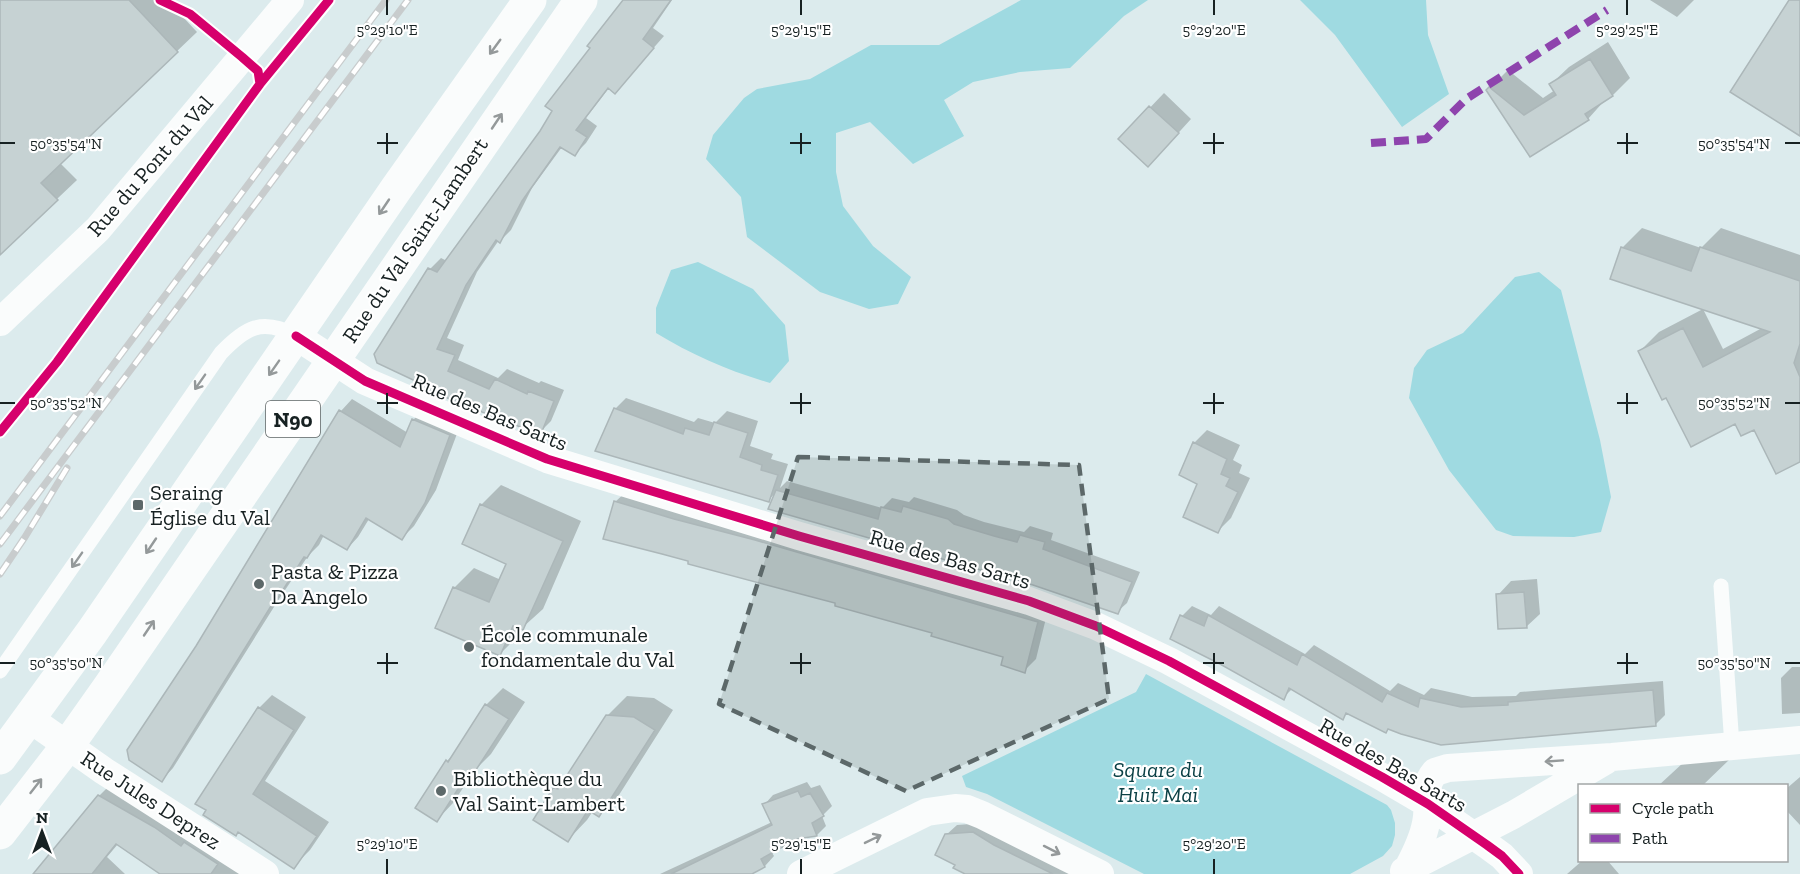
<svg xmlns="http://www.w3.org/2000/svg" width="1800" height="874" font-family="'Zilla Slab',serif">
  <rect width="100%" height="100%" fill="#dcebed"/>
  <path fill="#9fdae1" d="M 1021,0 L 1148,0 L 1124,16 L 1070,68 L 1020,72 L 973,82 L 944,100 L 964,136 L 913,164 L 870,122 L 836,133 L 836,172 L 843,206 L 873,246 L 911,277 L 898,304 L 869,309 L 820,292 L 747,237 L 741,197 L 706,159 L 713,135 L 744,98 L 757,89 L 810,79 L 871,45 L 939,45 Z
    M 1300,0 L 1426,0 L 1428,35 L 1449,94 L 1402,127 L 1335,35 Z
    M 698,262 L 753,289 L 785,325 L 789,361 L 770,383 C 729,371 692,355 656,333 L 656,308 L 671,270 Z
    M 1539,272 L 1561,290 L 1600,440 L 1611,497 L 1601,532 L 1574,537 L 1513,536 L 1496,530 L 1449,470 L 1409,398 L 1414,368 L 1427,350 L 1463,333 L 1515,277 Z
    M 1146,674 L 1387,805 L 1391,810 L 1395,823 L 1395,835 L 1392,846 L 1383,856 L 1350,874 L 1144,874 L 987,794 L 966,787 L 962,776 L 1136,692 Z"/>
  <path fill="#0003" d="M 0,0 L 167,0 L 197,32 L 60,163 L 77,180 L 0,253 Z
    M 624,0 L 672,0 L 653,28 L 664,36 L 615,92 L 609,88 L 586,118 L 597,126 L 586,143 L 575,154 L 562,147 L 532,188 L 511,230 L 500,241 L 499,240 L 477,272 L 447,338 L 464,345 L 458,360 L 498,378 L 507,369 L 539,383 L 541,381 L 564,390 L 551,421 L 540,432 L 427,388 L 430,269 L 441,258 L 447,261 L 520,163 L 554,111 L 592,47 Z
    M 1650,0 L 1694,0 L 1677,17 Z
    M 1608,42 L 1630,78 L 1613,95 L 1605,100 L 1588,119 L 1531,155 L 1488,90 L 1508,70 L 1543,98 L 1555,90 L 1551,84 L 1569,67 Z
    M 1164,93 L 1191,119 L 1161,152 L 1120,139 Z
    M 1642,228 L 1701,248 L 1721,228 L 1800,255 L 1800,461 L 1754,428 L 1667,397 L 1639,352 L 1659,332 L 1703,309 L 1723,349 L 1762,328 L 1622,248 Z
    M 626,398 L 694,422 L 698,418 L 715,423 L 727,411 L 758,421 L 750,446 L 773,454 L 771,459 L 788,464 L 780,488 L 787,481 L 882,508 L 892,498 L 909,502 L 914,497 L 957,510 L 964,515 L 984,522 L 1024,532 L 1030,526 L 1053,533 L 1051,540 L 1140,572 L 1127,603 L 1117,612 L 777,492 L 768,500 L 615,409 Z
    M 352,399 L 408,433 L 413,420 L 425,408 L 461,423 L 436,490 L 414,526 L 402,538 L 369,519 L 358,537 L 347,549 L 324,535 L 319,545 L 308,556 L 279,599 L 173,768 L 162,780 L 197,647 L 341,411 Z
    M 1207,430 L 1240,445 L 1233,460 L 1242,465 L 1239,473 L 1250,478 L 1231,518 L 1218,531 L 1199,483 L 1194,443 Z
    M 501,485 L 581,521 L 543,609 L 522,628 L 519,635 L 500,654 L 454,588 L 474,568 L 501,580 L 508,563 L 481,505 Z
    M 627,491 L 1048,610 L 1036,659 L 1024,671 L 1005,656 L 837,602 L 690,560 L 615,502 Z
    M 1537,579 L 1540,614 L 1526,627 L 1498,595 L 1511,581 Z
    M 1192,606 L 1211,615 L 1219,606 L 1305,654 L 1314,645 L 1390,691 L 1398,683 L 1424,695 L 1431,688 L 1472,697 L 1516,696 L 1520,692 L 1663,681 L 1665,715 L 1655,725 L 1390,728 L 1386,731 L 1348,713 L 1342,718 L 1293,688 L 1283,698 L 1182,616 Z
    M 1792,667 L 1800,667 L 1800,713 L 1782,714 L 1781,678 Z
    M 503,688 L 525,702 L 491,754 L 475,770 L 453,803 L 437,820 L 447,761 L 455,753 L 486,705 Z
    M 272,695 L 306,717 L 265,781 L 329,822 L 310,850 L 297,863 L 197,803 L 259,708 Z
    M 627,696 L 654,698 L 673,710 L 619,795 L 599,815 L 593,811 L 587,820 L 568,840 L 554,789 L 571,772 L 607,716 Z
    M 1730,759 L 1702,786 L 1658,786 L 1684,762 Z
    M 1800,777 L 1800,825 L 1786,810 L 1786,789 Z
    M 117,778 L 269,874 L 162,874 L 118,844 L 107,857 L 125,874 L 33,874 L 99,796 Z
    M 807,782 L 811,788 L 820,785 L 832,806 L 822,816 L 826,826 L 817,835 L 796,838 L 771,851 L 774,856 L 765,866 L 748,874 L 660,874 L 772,822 L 764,805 L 773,795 Z
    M 984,823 L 1081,874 L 968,874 L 957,864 L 946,835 L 957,825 Z
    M 1583,860 L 1607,860 L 1619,874 L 1567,874 Z"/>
  <path fill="#c6d2d3" stroke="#acb7b9" stroke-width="1.5" d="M 0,0 L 129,0 L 178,52 L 41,183 L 58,200 L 0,255 Z
    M 623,0 L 671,0 L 643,39 L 654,48 L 615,94 L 608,88 L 576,130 L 587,137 L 575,156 L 560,147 L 522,201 L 500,243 L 496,240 L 466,285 L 437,349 L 455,355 L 448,371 L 489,389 L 495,379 L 527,394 L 528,391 L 554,401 L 541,434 L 512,424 L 425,389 L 426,386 L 377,363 L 374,354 L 428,268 L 437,272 L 540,131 L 552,111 L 545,106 L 590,48 L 587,46 Z
    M 1789,0 L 1800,0 L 1800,136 L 1730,92 Z
    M 1590,59 L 1613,96 L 1585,114 L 1589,120 L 1530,157 L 1486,90 L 1489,87 L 1524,115 L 1556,95 L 1549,84 Z
    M 1149,106 L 1179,133 L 1148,167 L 1118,139 Z
    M 1621,247 L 1691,271 L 1700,247 L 1800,281 L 1800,344 L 1794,363 L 1800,377 L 1800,462 L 1776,474 L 1754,430 L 1741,436 L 1735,424 L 1691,447 L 1666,398 L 1662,400 L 1638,351 L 1683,328 L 1703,367 L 1770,332 L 1610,279 Z
    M 614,408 L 683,434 L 685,428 L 709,435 L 714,422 L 748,433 L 740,457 L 762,465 L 761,470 L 778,475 L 769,502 L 595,451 Z
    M 339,410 L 400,447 L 412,419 L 450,435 L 425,503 L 402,540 L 366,518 L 347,550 L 321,535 L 307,558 L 304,557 L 272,607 L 271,606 L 162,782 L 129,760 L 127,750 L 196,646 Z
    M 1193,442 L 1227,459 L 1221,474 L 1230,478 L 1226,486 L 1238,492 L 1218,533 L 1183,517 L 1197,484 L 1179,475 Z
    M 776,490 L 878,519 L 881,507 L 901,512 L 903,506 L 948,519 L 954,524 L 994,536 L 1017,542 L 1020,535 L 1045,542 L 1043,549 L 1132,582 L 1118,614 L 1033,585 L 768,509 Z
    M 614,501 L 674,519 L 755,540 L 1038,622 L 1025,673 L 1001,665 L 1003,657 L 931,636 L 932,633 L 835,606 L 835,603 L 812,597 L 688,564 L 688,561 L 662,554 L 603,539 Z
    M 480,504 L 563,541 L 523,630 L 513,626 L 500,656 L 435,628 L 453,587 L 489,602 L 506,564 L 462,544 Z
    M 1524,592 L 1527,628 L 1498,629 L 1496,594 Z
    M 1180,615 L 1204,626 L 1208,615 L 1297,665 L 1302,654 L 1382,702 L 1387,693 L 1418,707 L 1420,698 L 1461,707 L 1508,705 L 1508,702 L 1653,690 L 1656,726 L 1441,745 L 1401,734 L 1388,729 L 1386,733 L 1346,713 L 1343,720 L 1289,688 L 1284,700 L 1220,664 L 1170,639 Z
    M 485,704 L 509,719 L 474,773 L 470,770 L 437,822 L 415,808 L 446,760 L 448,762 Z
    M 258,707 L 294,730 L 253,794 L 317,836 L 294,869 L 238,832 L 236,836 L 203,815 L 206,810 L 195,804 Z
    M 606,715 L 634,717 L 655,730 L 599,817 L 588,810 L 568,842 L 533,820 L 553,788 L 558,789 Z
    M 798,791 L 801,797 L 810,793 L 824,816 L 812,823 L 817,836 L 797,839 L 761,859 L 765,867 L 752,874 L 671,874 L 772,825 L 762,804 Z
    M 98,795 L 154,827 L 181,846 L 184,842 L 218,864 L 211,874 L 160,874 L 116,844 L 92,874 L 33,874 Z
    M 973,832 L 994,845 L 1053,874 L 965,874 L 953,868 L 955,865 L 935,855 L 945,834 Z"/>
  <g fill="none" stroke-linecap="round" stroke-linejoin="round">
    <path stroke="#fafcfc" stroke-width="15" d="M 1721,586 L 1732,746
      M 0,671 L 221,353 C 245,328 262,317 296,336"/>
    <path stroke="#fafcfc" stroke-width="28" d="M 0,322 L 98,229 L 290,0
      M 296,336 L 365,381 L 547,459 L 799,536 L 1029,601 L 1096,626 L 1169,661 L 1382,777 L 1428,804 L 1487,845 L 1502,856 L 1519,874
      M 30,719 L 104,771 L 265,874
      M 1408,868 C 1416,853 1423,839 1426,823 C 1431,803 1420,790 1435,772 L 1448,768 L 1612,757 L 1800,740
      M 1404,871 L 1513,815 L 1605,761
      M 801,874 L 927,812 L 955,808 L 967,809 L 982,815 L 1100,874"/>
    <path stroke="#fafcfc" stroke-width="33" d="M 0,758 L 92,632 L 396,189 L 530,0
      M 0,833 L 68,745 L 109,687 L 581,0"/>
    <g stroke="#c8cccd" stroke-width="7">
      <path id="rail" d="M 0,516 L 386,0
        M 0,544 L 408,0
        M 0,574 L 25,537 L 67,468"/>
    </g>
    <use href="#rail" stroke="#fff" stroke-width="4.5" stroke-dasharray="14" stroke-linecap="butt"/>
    <path stroke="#8e44ad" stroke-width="8" stroke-dasharray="15 8" stroke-linecap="butt" d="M 1371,143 L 1426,139 L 1466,99 L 1607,10"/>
    <g stroke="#fff" stroke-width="13">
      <path id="cycleway" d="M 160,0 L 190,14 L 242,57 L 258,71 L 260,84
        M 296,336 L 365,381 L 547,459 L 799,536 L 1029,601 L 1096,626 L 1169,661 L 1382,777 L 1428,804 L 1487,845 L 1502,856 L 1519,874
        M 0,432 L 57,362 L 260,84 L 329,0"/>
    </g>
    <use href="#cycleway" stroke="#d6006c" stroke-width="9"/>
  </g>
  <defs><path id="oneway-shaft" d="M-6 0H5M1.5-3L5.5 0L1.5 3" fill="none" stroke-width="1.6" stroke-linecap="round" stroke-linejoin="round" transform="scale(1.5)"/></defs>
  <g stroke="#94999a">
    <use href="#oneway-shaft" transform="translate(495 47) rotate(126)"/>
    <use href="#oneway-shaft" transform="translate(497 121) rotate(-56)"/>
    <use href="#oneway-shaft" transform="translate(384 207) rotate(124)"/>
    <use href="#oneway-shaft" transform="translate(274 368) rotate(125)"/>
    <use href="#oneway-shaft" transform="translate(200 382) rotate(125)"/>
    <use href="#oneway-shaft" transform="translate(151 546) rotate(124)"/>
    <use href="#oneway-shaft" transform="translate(77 560) rotate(125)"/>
    <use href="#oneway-shaft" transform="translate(149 628) rotate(-56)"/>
    <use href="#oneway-shaft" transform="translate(1554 761) rotate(176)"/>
    <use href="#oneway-shaft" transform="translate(36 786) rotate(-52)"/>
    <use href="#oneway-shaft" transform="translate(873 839) rotate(-26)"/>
    <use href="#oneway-shaft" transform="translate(1052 850) rotate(27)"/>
  </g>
  <path fill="#5c6869" fill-opacity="0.2" stroke="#5c6869" stroke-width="4.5" stroke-dasharray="12 8" stroke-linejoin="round" d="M 798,457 L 1079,465 L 1109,699 L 906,791 L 719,704 Z"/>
  <path fill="none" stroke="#172122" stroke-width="2" d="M 387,0 L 387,15M 801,0 L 801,15M 1214,0 L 1214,15M 1627,0 L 1627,15M 387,133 L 387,154M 801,133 L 801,154M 1214,133 L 1214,154M 1627,133 L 1627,154M 0,143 L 15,143M 377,143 L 398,143M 790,143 L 811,143M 1203,143 L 1224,143M 1617,143 L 1638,143M 1785,143 L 1800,143M 387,393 L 387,414M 801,393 L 801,414M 1214,393 L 1214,414M 1627,393 L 1627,414M 0,403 L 15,403M 377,403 L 398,403M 790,403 L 811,403M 1203,403 L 1224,403M 1617,403 L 1638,403M 1785,403 L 1800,403M 387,653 L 387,674M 801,653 L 801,674M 1214,653 L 1214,674M 1627,653 L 1627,674M 0,663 L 15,663M 377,663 L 398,663M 790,663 L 811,663M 1203,663 L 1224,663M 1617,663 L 1638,663M 1785,663 L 1800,663M 387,859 L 387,874M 801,859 L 801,874M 1214,859 L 1214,874"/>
  <g fill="#5c6869" stroke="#fff" stroke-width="2">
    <rect x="132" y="499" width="12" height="12" rx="3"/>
    <circle cx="259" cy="584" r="6"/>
    <circle cx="469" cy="647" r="6"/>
    <circle cx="441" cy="791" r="6"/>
  </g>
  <g text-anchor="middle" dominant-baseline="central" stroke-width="4.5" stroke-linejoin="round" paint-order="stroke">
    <rect fill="#fff" stroke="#5d6464" stroke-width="1.5" x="266" y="401" width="54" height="36" rx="4.5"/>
    <g font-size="21" font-weight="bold" fill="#172122">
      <text x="293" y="419">N90</text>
    </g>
    <g font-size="22" fill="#172122" stroke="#fff">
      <text transform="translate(150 166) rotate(-49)">Rue du Pont du Val</text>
      <text transform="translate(415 240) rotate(-56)">Rue du Val Saint-Lambert</text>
      <text transform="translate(490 412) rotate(23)">Rue des Bas Sarts</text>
      <text transform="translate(950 559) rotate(16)">Rue des Bas Sarts</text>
      <text transform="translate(1393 765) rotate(30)">Rue des Bas Sarts</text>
      <text transform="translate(151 800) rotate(33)">Rue Jules Deprez</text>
    </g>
    <g font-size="22" fill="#172122" stroke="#fff" text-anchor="start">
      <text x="150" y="492">Seraing<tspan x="150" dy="25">Église du Val</tspan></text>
      <text x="271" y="571">Pasta &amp; Pizza<tspan x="271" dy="25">Da Angelo</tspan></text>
      <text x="481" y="634">École communale<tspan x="481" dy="25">fondamentale du Val</tspan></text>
      <text x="453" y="778">Bibliothèque du<tspan x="453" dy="25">Val Saint-Lambert</tspan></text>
    </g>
    <g font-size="22" font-style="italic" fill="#0b4146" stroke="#fff">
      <text x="1158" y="769">Square du<tspan x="1158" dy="25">Huit Mai</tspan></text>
    </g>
  </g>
  <g font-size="15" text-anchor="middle" fill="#172122" stroke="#fff" stroke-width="4.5" stroke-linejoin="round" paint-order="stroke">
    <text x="387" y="35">5°29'10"E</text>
    <text x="801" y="35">5°29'15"E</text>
    <text x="1214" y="35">5°29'20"E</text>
    <text x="1627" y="35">5°29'25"E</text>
    <text x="66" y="149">50°35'54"N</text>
    <text x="1734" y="149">50°35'54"N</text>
    <text x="66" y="408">50°35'52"N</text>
    <text x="1734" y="408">50°35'52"N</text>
    <text x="66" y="668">50°35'50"N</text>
    <text x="1734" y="668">50°35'50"N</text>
    <text x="387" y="849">5°29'10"E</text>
    <text x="801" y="849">5°29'15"E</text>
    <text x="1214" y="849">5°29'20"E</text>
  </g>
  <rect x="1578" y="784" width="210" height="78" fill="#ffffff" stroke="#a2a6a7" stroke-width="1.5"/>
  <rect x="1590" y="804" width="30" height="9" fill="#d6006c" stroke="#a2a6a7" stroke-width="1.5"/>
  <text x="1632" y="814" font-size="18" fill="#172122">Cycle path</text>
  <rect x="1590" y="834" width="30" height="9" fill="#8e44ad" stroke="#a2a6a7" stroke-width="1.5"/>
  <text x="1632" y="844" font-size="18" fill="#172122">Path</text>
  <g transform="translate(42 832)" stroke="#ffffff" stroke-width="4.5" paint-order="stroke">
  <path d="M0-4.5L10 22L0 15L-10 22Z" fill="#172122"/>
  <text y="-9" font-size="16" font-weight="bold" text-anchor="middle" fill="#172122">N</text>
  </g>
</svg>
